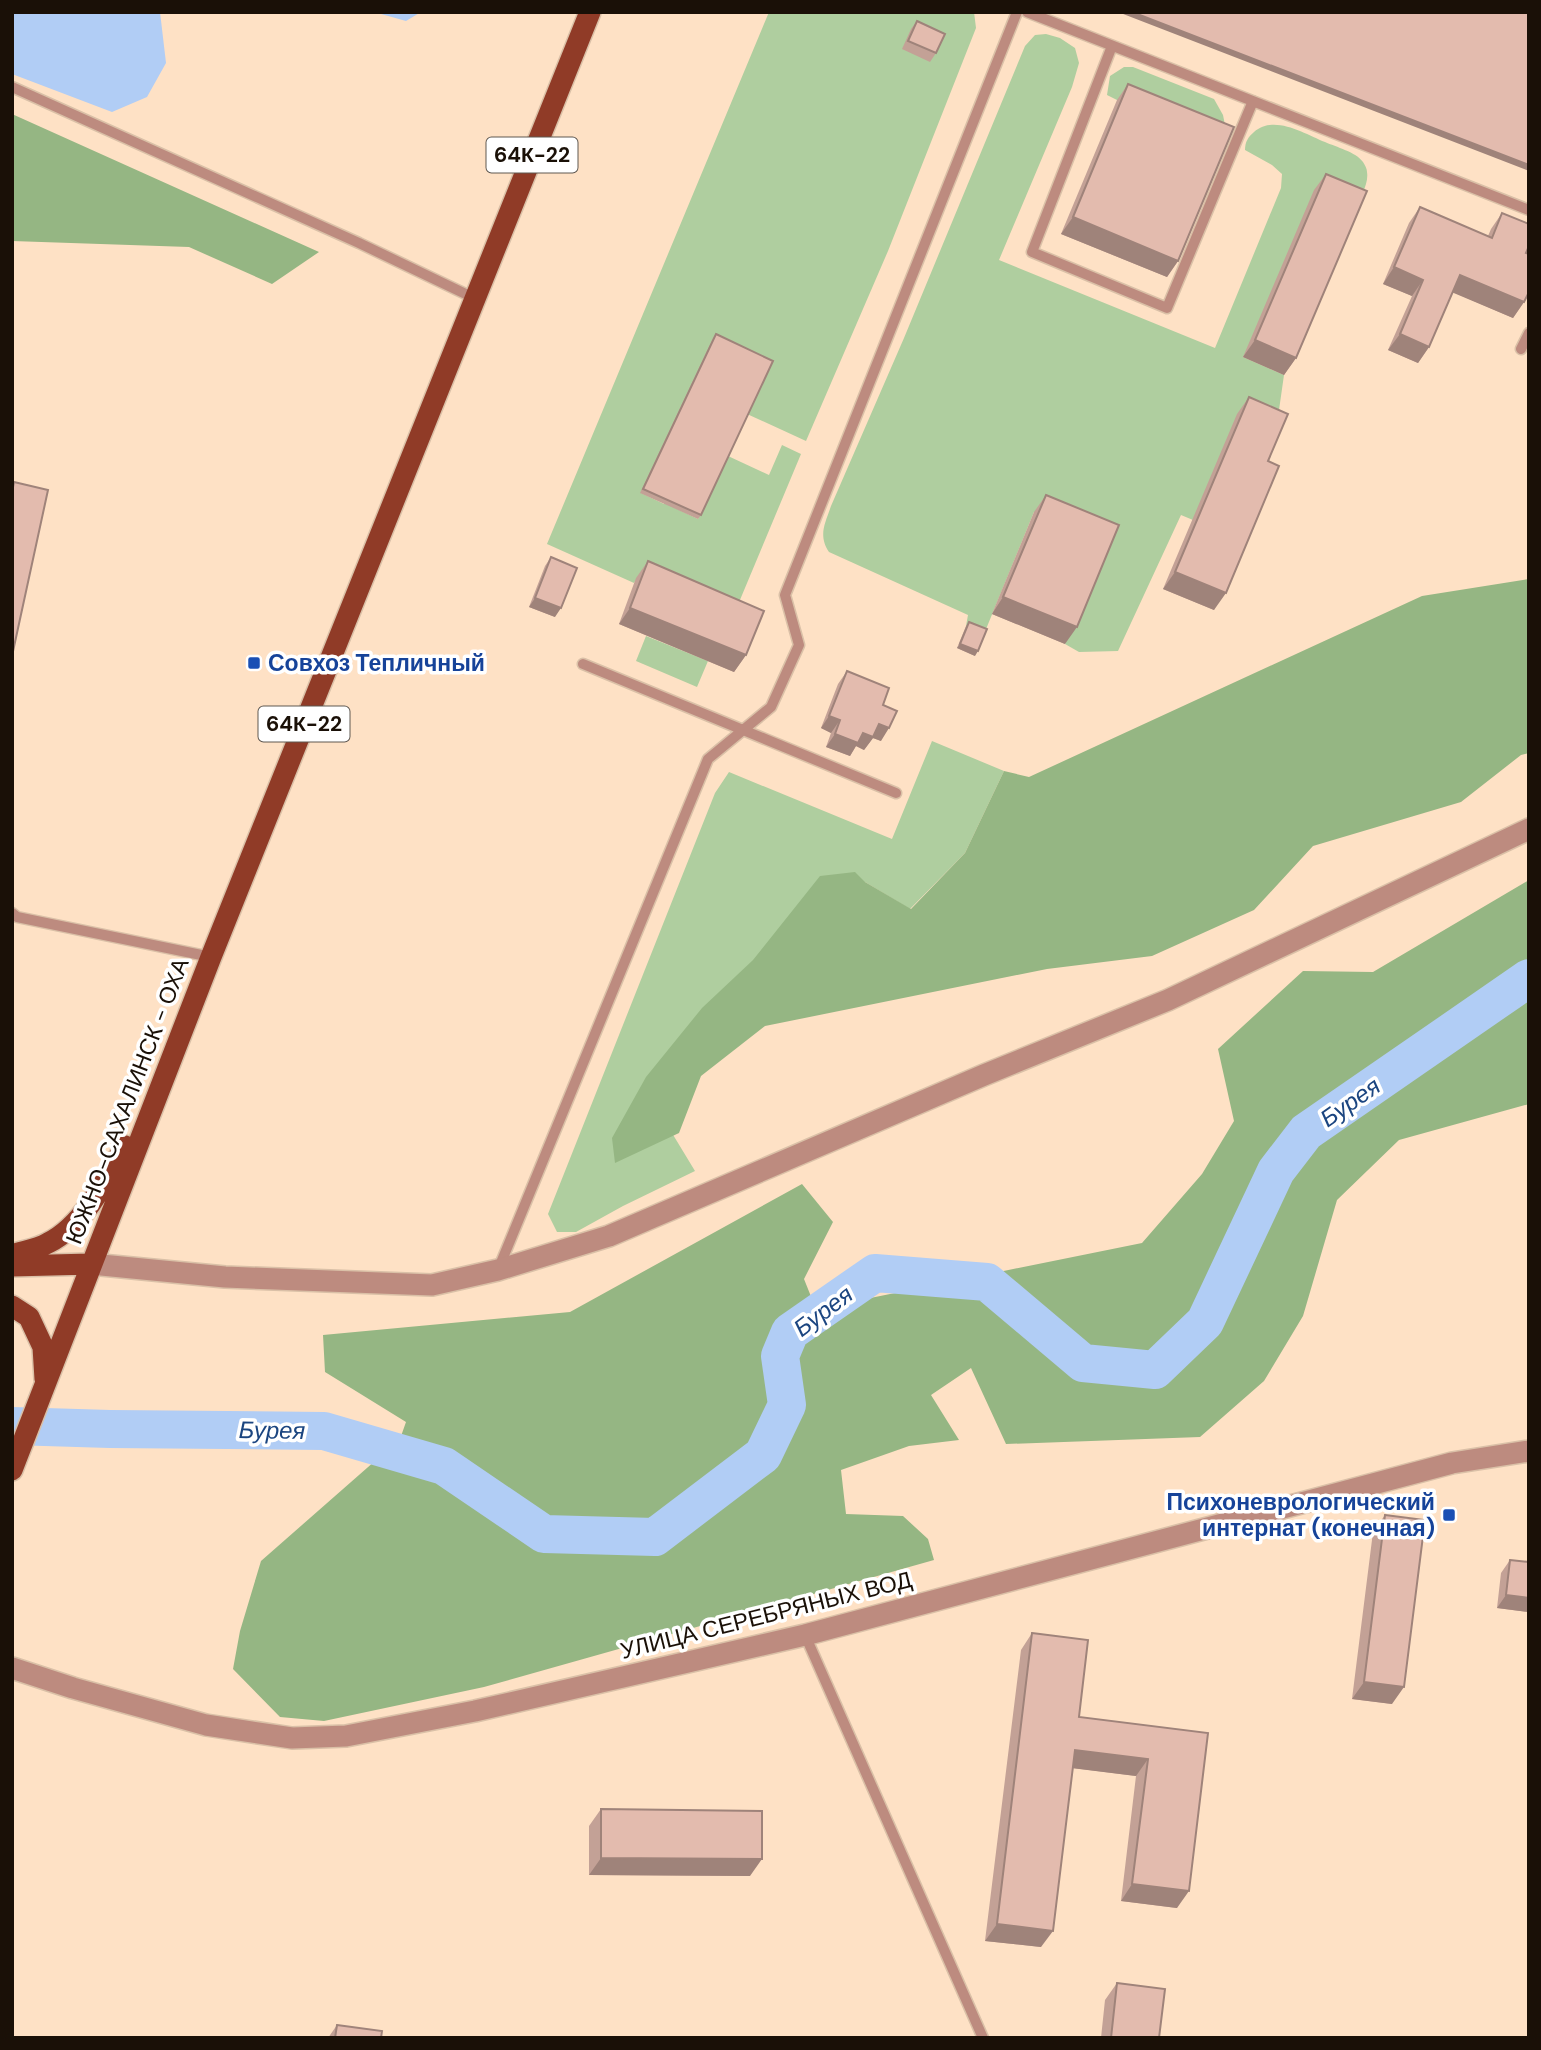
<svg xmlns="http://www.w3.org/2000/svg" width="1541" height="2050" font-family="'DM Sans',sans-serif">
  <rect width="100%" height="100%" fill="#fee1c5"/>
  <path fill="#afce9f" d="M 769,12 L 974,12 L 976,28 L 888,251 L 806,441 L 747,414 L 770,366 L 746,354 L 718,413 L 706,407 L 733,349 L 713,339 L 641,493 L 664,504 L 692,442 L 703,447 L 675,508 L 698,519 L 728,456 L 769,475 L 782,445 L 801,454 L 732,619 L 637,578 L 634,583 L 547,544 Z
    M 1046,34 L 1060,38 L 1075,48 L 1079,63 L 1072,87 L 999,260 L 1215,348 L 1281,188 L 1282,174 L 1272,165 L 1245,150 C 1245,142 1248,137 1254,132 C 1274,114 1305,134 1325,142 C 1336,147 1356,152 1363,162 C 1365,165 1367,169 1367,172 C 1369,184 1360,198 1355,208 L 1243,357 L 1284,375 L 1276,431 L 1238,414 L 1193,520 L 1181,515 L 1118,651 L 1079,652 L 1065,644 L 1107,542 L 1034,512 L 984,634 L 966,626 L 968,615 L 829,552 C 818,535 825,524 831,506 L 904,338 L 1025,46 L 1035,35 Z
    M 1124,67 L 1133,67 L 1214,99 L 1223,115 L 1225,125 L 1117,100 L 1107,95 L 1110,76 Z
    M 646,636 L 708,661 L 697,687 L 636,661 Z
    M 932,741 L 1004,771 L 965,853 L 910,909 L 865,882 L 658,1110 L 695,1171 L 623,1206 L 576,1232 L 557,1232 L 548,1214 L 715,793 L 729,772 L 892,839 Z"/>
  <path fill="#95b683" d="M 12,114 L 319,252 L 272,284 L 189,247 L 12,241 Z
    M 1529,579 L 1529,753 L 1521,755 L 1461,802 L 1313,846 L 1254,910 L 1152,956 L 1047,969 L 765,1026 L 701,1076 L 679,1133 L 615,1163 L 612,1138 L 646,1077 L 702,1008 L 753,960 L 820,876 L 855,872 L 865,882 L 911,909 L 965,853 L 1004,771 L 1029,777 L 1422,596 Z
    M 1529,880 L 1529,1104 L 1399,1140 L 1337,1200 L 1303,1316 L 1264,1381 L 1200,1437 L 1006,1444 L 971,1368 L 931,1395 L 959,1440 L 909,1446 L 841,1470 L 846,1514 L 903,1516 L 928,1539 L 934,1560 L 484,1687 L 324,1721 L 280,1717 L 233,1669 L 240,1631 L 261,1561 L 400,1439 L 406,1422 L 325,1372 L 323,1335 L 570,1312 L 802,1184 L 833,1222 L 804,1279 L 816,1309 L 1142,1243 L 1202,1174 L 1234,1121 L 1218,1049 L 1303,971 L 1373,972 Z"/>
  <path fill="#b1cdf5" d="M 12,12 L 160,12 L 166,63 L 147,97 L 112,112 L 12,74 Z
    M 374,12 L 421,12 L 406,21 Z"/>
  <g fill="none" stroke-linecap="round" stroke-linejoin="round">
    <path stroke="#b1cdf5" stroke-width="38" d="M 12,1426 L 110,1429 L 324,1431 L 444,1466 L 544,1534 L 655,1537 L 763,1455 L 787,1405 L 780,1356 L 790,1332 L 875,1273 L 987,1282 L 1083,1363 L 1155,1370 L 1205,1322 L 1276,1171 L 1306,1132 L 1529,978"/>
    <g stroke="#dac0a7" stroke-width="13">
      <path id="lane" d="M 1027,12 L 1529,210
        M 1112,46 L 1032,252 L 1167,308 L 1253,101
        M 12,87 L 359,243 L 474,298
        M 1521,349 L 1529,333
        M 583,664 L 896,793
        M 12,913 L 17,917 L 211,957
        M 498,1270 L 708,759 L 771,707 L 799,645 L 785,595 L 1017,12
        M 805,1635 L 983,2038"/>
    </g>
    <g stroke="#dac0a7" stroke-width="24">
      <path id="street" d="M 91,1264 L 225,1277 L 432,1285 L 498,1270 L 609,1236 L 984,1075 L 1168,1000 L 1529,829
        M 12,1668 L 73,1688 L 206,1725 L 292,1738 L 346,1736 L 475,1711 L 805,1635 L 1452,1463 L 1529,1451"/>
    </g>
    <g stroke="#dac0a7" stroke-width="24">
      <path id="primary" d="M 12,1255 C 24,1251 38,1249 48,1243 C 83,1226 107,1179 125,1146
        M 12,1266 L 91,1264
        M 12,1306 L 29,1317 L 43,1347 L 45,1379
        M 12,1470 L 211,957 L 590,12"/>
    </g>
    <use href="#lane" stroke="#bd8b7f" stroke-width="10"/>
    <use href="#street" stroke="#bd8b7f" stroke-width="21"/>
    <use href="#primary" stroke="#903b27" stroke-width="21"/>
  </g>
  <path fill="#c3a196" d="M 917,21 L 936,53 L 930,62 L 902,49 L 911,29 Z
    M 1128,84 L 1178,261 L 1167,277 L 1061,234 L 1117,100 Z
    M 1326,174 L 1296,358 L 1284,375 L 1243,357 L 1314,190 Z
    M 1420,207 L 1488,236 L 1491,229 L 1502,213 L 1526,253 L 1524,302 L 1513,318 L 1453,292 L 1429,347 L 1418,363 L 1388,350 L 1412,296 L 1383,284 L 1409,223 Z
    M 716,334 L 701,515 L 698,519 L 640,493 L 713,338 Z
    M 1249,397 L 1268,461 L 1214,610 L 1163,589 L 1237,414 Z
    M 1046,495 L 1065,644 L 992,614 L 1034,512 Z
    M 551,557 L 555,617 L 529,607 L 545,566 Z
    M 648,561 L 746,655 L 734,672 L 619,624 L 636,578 Z
    M 969,622 L 975,656 L 957,648 L 966,626 Z
    M 847,671 L 883,705 L 881,741 L 873,738 L 864,750 L 856,746 L 850,756 L 826,747 L 831,733 L 821,728 L 838,684 Z
    M 1385,1515 L 1392,1704 L 1352,1699 L 1373,1532 Z
    M 1510,1560 L 1529,1612 L 1497,1608 L 1501,1573 Z
    M 1032,1633 L 1079,1717 L 1208,1733 L 1177,1908 L 1121,1901 L 1136,1776 L 1073,1768 L 1041,1947 L 985,1941 L 1021,1650 Z
    M 601,1809 L 750,1876 L 589,1875 L 589,1826 Z
    M 1117,1983 L 1159,2038 L 1101,2038 L 1105,2000 Z
    M 337,2025 L 381,2038 L 328,2038 Z"/>
  <path fill="#9f837a" d="M 1118,12 L 1132,12 L 1529,165 L 1529,171 Z
    M 1073,217 L 1178,261 L 1167,277 L 1061,234 Z
    M 1394,267 L 1423,280 L 1412,296 L 1383,284 Z
    M 1460,275 L 1524,302 L 1513,318 L 1449,291 Z
    M 1400,334 L 1429,347 L 1418,363 L 1388,350 Z
    M 1255,340 L 1296,358 L 1284,375 L 1243,357 Z
    M 1175,572 L 1226,593 L 1214,610 L 1163,589 Z
    M 1003,597 L 1077,627 L 1065,644 L 992,614 Z
    M 535,598 L 561,608 L 555,617 L 529,607 Z
    M 630,608 L 746,655 L 734,672 L 619,624 Z
    M 960,644 L 978,651 L 975,656 L 957,648 Z
    M 829,716 L 840,720 L 831,733 L 821,728 Z
    M 879,724 L 889,728 L 881,741 L 873,738 L 864,750 L 856,746 L 850,756 L 826,747 L 835,734 L 863,733 Z
    M 1506,1595 L 1529,1598 L 1529,1612 L 1497,1608 Z
    M 1364,1682 L 1404,1687 L 1392,1704 L 1352,1699 Z
    M 1075,1750 L 1148,1759 L 1136,1776 L 1063,1767 Z
    M 601,1858 L 762,1859 L 750,1876 L 589,1875 Z
    M 1132,1884 L 1189,1891 L 1177,1908 L 1121,1901 Z
    M 997,1924 L 1053,1931 L 1041,1947 L 985,1941 Z"/>
  <path fill="#e3bbae" stroke="#9f837a" stroke-width="2" d="M 1132,12 L 1529,12 L 1529,165 Z
    M 917,21 L 945,34 L 936,53 L 908,41 Z
    M 1128,84 L 1234,127 L 1178,261 L 1073,217 Z
    M 1326,174 L 1367,191 L 1296,358 L 1255,340 Z
    M 1420,207 L 1492,238 L 1502,213 L 1529,224 L 1529,246 L 1526,253 L 1529,254 L 1529,292 L 1524,302 L 1460,275 L 1429,347 L 1400,334 L 1423,280 L 1394,267 Z
    M 716,334 L 773,361 L 701,515 L 643,489 Z
    M 1249,397 L 1288,414 L 1268,461 L 1279,466 L 1226,593 L 1175,572 Z
    M 14,482 L 48,490 L 12,656 L 12,492 Z
    M 1046,495 L 1119,525 L 1077,627 L 1003,597 Z
    M 551,557 L 577,568 L 561,608 L 535,598 Z
    M 648,561 L 764,611 L 746,655 L 630,608 Z
    M 969,622 L 987,629 L 978,651 L 960,644 Z
    M 847,671 L 889,688 L 883,705 L 897,711 L 889,728 L 879,724 L 873,737 L 863,733 L 858,743 L 835,734 L 840,720 L 829,716 Z
    M 1385,1515 L 1425,1520 L 1404,1687 L 1364,1682 Z
    M 1510,1560 L 1529,1562 L 1529,1598 L 1506,1595 Z
    M 1032,1633 L 1088,1640 L 1079,1717 L 1208,1733 L 1189,1891 L 1132,1884 L 1148,1759 L 1075,1750 L 1053,1931 L 997,1924 Z
    M 601,1809 L 762,1811 L 762,1859 L 601,1858 Z
    M 1117,1983 L 1165,1989 L 1159,2038 L 1111,2038 Z
    M 337,2025 L 382,2031 L 381,2038 L 335,2038 Z"/>
  <g fill="#1a4fb4" stroke="#fff" stroke-width="2.5">
    <rect x="247" y="656" width="14" height="14" rx="3.5"/>
    <rect x="1442" y="1508" width="14" height="14" rx="3.5"/>
  </g>
  <g text-anchor="middle" dominant-baseline="central" stroke-width="7" stroke-linejoin="round" paint-order="stroke">
    <g fill="#fff" stroke="#5f5851" stroke-width="2">
      <rect x="486.5" y="137.5" width="91" height="35" rx="5"/>
      <rect x="258.5" y="706.5" width="91" height="35" rx="5"/>
    </g>
    <g font-size="21" font-weight="bold" fill="#1a1007">
      <text x="532" y="155">64К-22</text>
      <text x="304" y="724">64К-22</text>
    </g>
    <g font-size="23" font-weight="bold" fill="#164399" stroke="#fff" text-anchor="start">
      <text x="268" y="663">Совхоз Тепличный</text>
      <text x="1435" y="1502" text-anchor="end">Психоневрологический<tspan x="1435" dy="26">интернат (конечная)</tspan></text>
    </g>
    <g font-size="23" fill="#1a1007" stroke="#fff">
      <text transform="translate(127 1101) rotate(-69)">ЮЖНО-САХАЛИНСК - ОХА</text>
      <text transform="translate(766 1615) rotate(-14)">УЛИЦА СЕРЕБРЯНЫХ ВОД</text>
    </g>
    <g font-size="24" font-style="italic" fill="#1b4580" stroke="#fff">
      <text transform="translate(1350 1102) rotate(-35)">Бурея</text>
      <text transform="translate(823 1311) rotate(-37)">Бурея</text>
      <text transform="translate(272 1430) rotate(1)">Бурея</text>
    </g>
  </g>
  <rect width="1541" height="2050" fill="none" stroke="#1a1007" stroke-width="28"/>
</svg>
